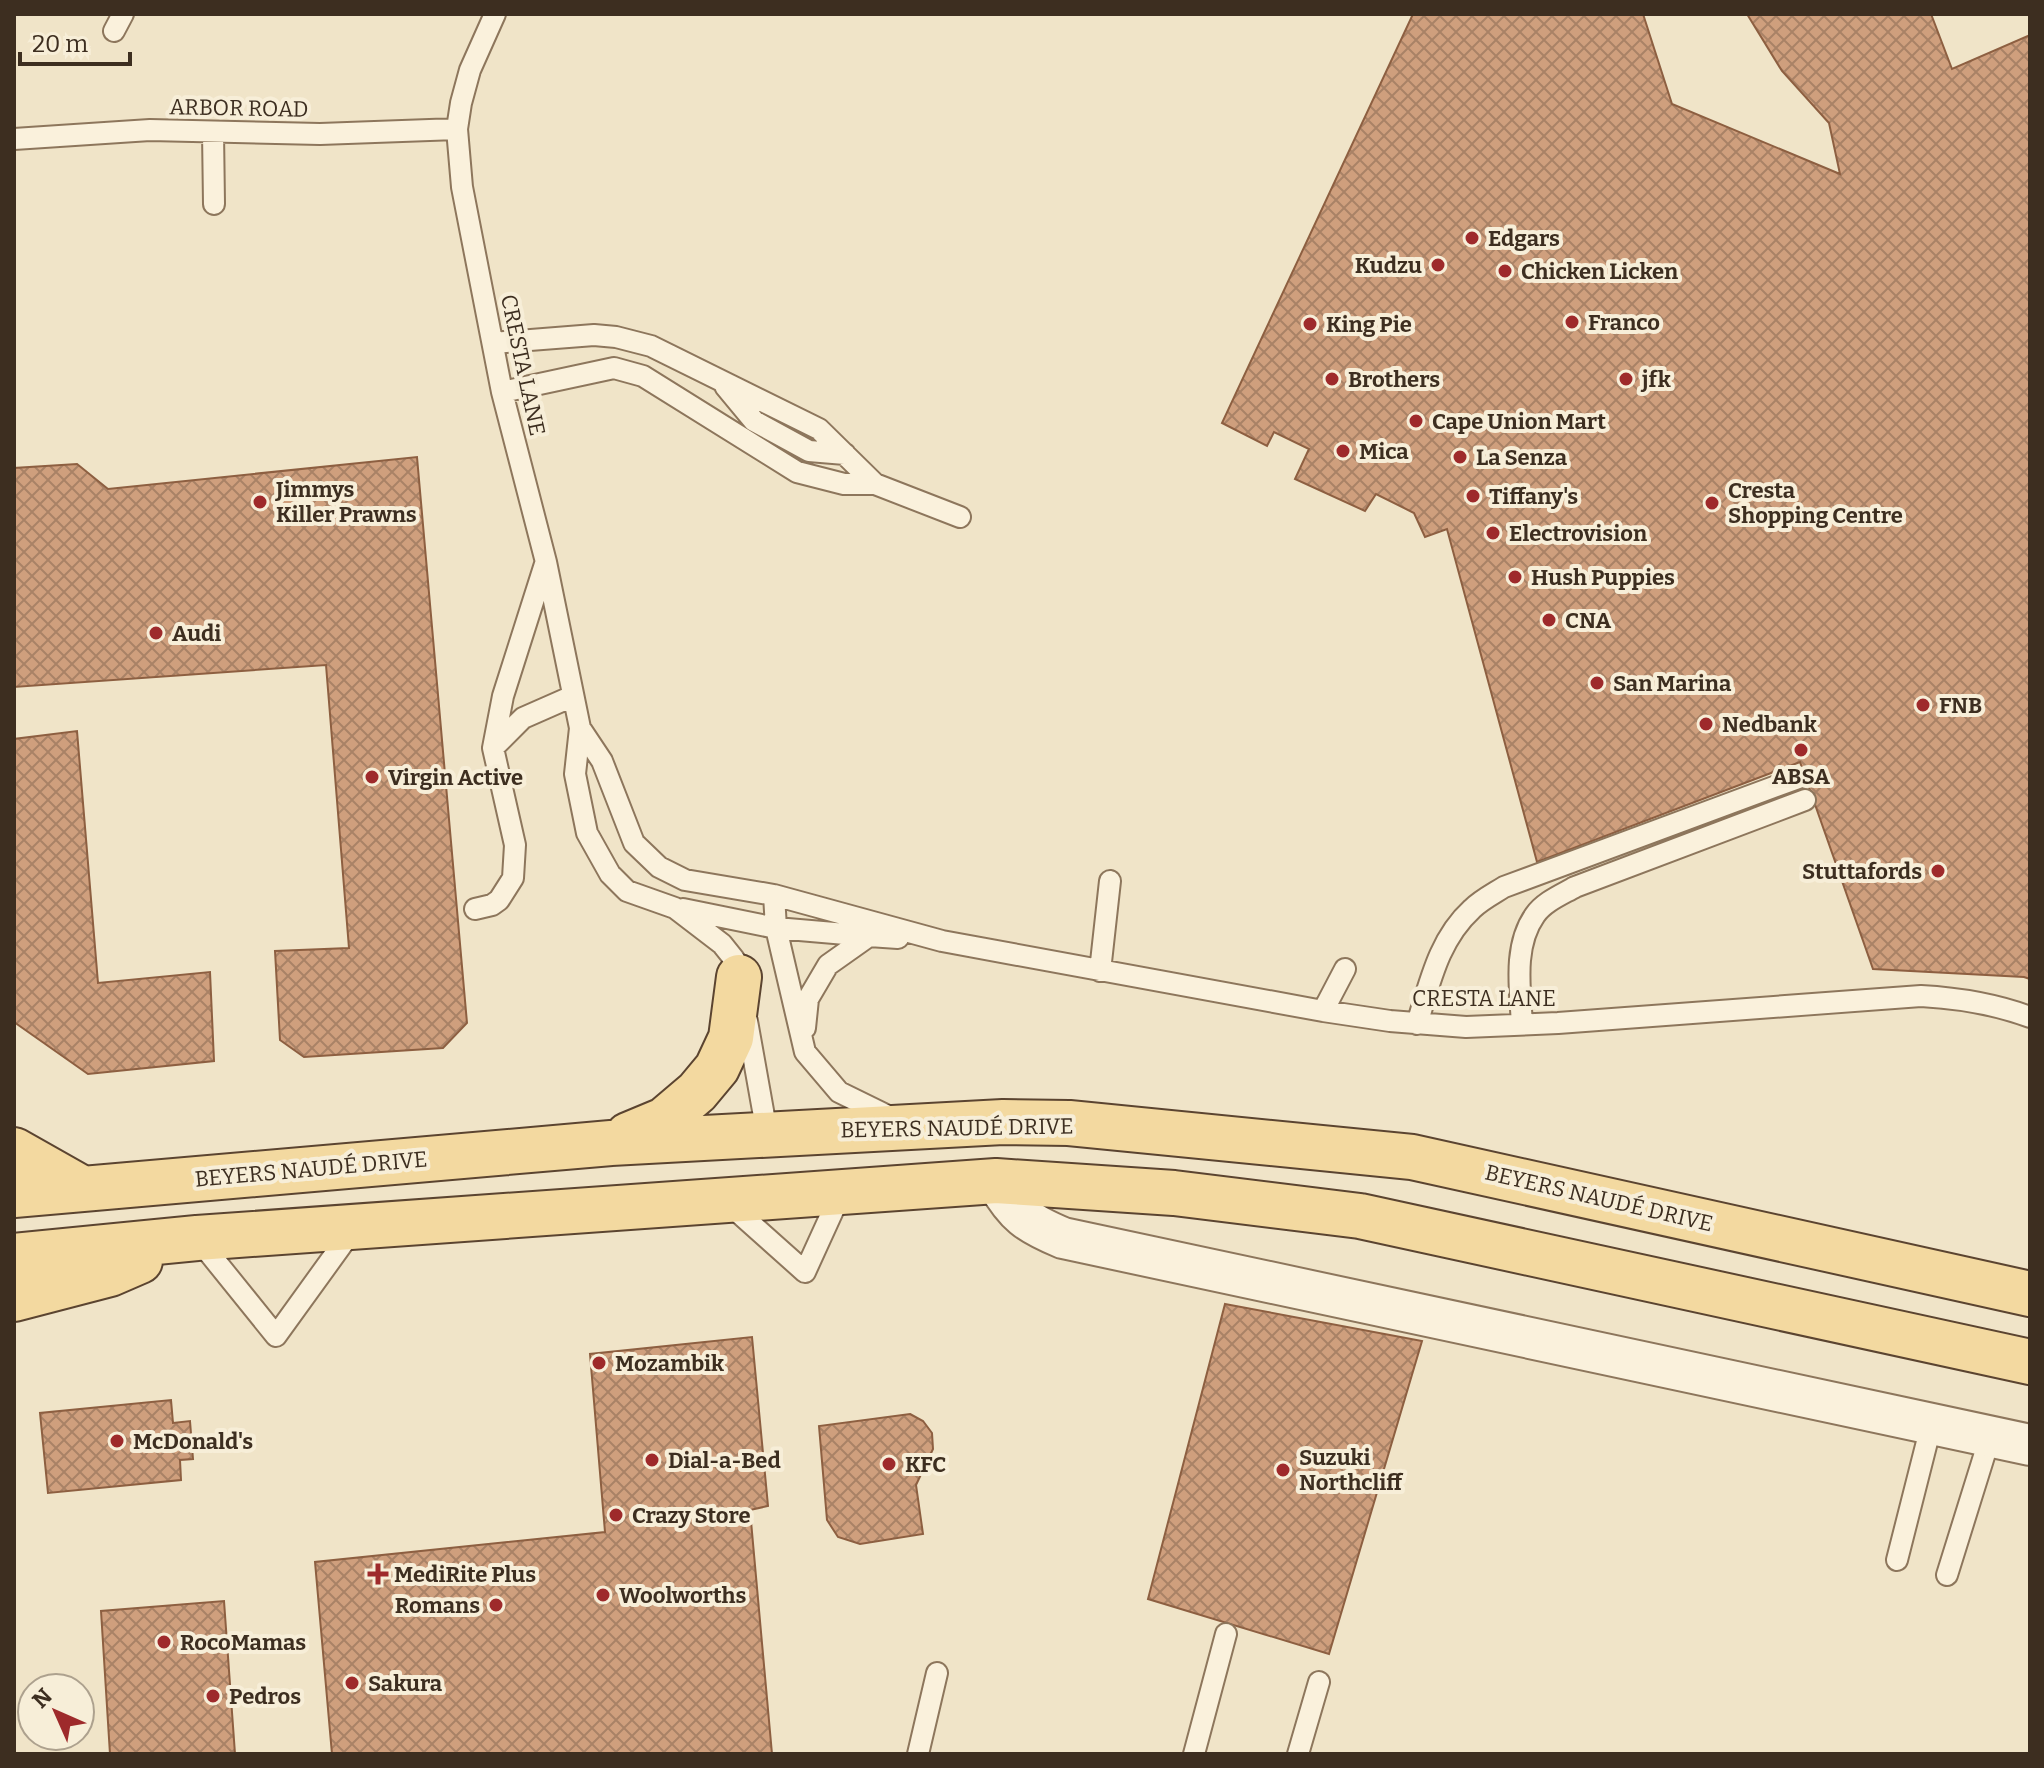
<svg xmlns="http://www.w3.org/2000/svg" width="2044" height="1768" font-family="Bitter,serif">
  <defs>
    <pattern id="building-cross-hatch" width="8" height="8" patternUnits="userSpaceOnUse" patternTransform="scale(2)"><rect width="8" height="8" fill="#cf9f7d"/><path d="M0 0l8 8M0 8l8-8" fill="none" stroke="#a98266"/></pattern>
  </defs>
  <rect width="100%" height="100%" fill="#f0e4c8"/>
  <path fill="url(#building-cross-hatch)" stroke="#8d5f41" stroke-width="2" d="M 1413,14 L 1643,14 L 1672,104 L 1840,174 L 1829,123 L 1782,71 L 1747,14 L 1931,14 L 1952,69 L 2030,35 L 2030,979 L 2024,977 L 1873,969 L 1800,762 L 1537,862 L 1447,529 L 1425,537 L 1414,513 L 1376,494 L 1365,511 L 1295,479 L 1309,449 L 1274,432 L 1267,446 L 1222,423 Z
    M 417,457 L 467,1023 L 443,1048 L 304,1057 L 280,1040 L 275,951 L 349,948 L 326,665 L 14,687 L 14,468 L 77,464 L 108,489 Z
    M 77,731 L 98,983 L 210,972 L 214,1061 L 88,1074 L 14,1022 L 14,739 Z
    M 1225,1304 L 1422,1341 L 1329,1654 L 1148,1599 Z
    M 752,1337 L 768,1506 L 750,1510 L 772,1754 L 332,1754 L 315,1562 L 605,1532 L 590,1354 Z
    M 171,1400 L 173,1423 L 190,1421 L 193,1459 L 180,1460 L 181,1480 L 48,1493 L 40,1413 Z
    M 910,1414 L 923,1421 L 932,1433 L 933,1449 L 916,1485 L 923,1534 L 860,1544 L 838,1537 L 827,1520 L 819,1426 Z
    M 224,1601 L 235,1754 L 110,1754 L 101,1611 Z"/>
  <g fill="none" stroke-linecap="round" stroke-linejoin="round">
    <g stroke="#8d765c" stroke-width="24">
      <path id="lane" d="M 495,14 L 470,70 L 461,103 L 457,129 L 462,187 L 502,392 L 546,562 L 580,728 L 575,774 L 587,833 L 610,874 L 627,891 L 675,908 L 722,944 L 734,959 L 740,981
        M 114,31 L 123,14
        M 213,132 L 214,204
        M 14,139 L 150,130 L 320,134 L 457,129
        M 493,343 L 594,335 L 616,337 L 651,346 L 819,429 L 875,484
        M 725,386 L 754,421 L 809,451 L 845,454
        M 502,392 L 614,368 L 643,376 L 797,472 L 844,484 L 875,484 L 960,517
        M 580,728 L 602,761 L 634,843 L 659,867 L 685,880 L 774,895 L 942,941 L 1323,1011 L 1390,1021 L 1466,1027 L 1558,1023 L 1921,996 C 1958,998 1995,1004 2030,1017
        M 493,748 L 523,718 L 573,696
        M 774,895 L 776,928 L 805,1052 L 839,1092 L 892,1118
        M 475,909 L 492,905 L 499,900 L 513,878 L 515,845 L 493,748 L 503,696 L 545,564
        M 683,909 L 776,928 L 869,936
        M 1100,971 L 1110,881
        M 1323,1011 L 1345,969
        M 747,1021 L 767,1133
        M 1417,1024 C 1430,982 1439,939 1472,909 C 1481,900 1493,894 1504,887 L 1798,778
        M 1522,1024 C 1520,989 1513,946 1535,915 C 1544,902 1561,895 1575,887 L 1805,800
        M 805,1028 L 808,999 L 828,965 L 869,936 L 898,938
        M 730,1205 L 805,1272 L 841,1193
        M 197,1238 L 276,1336 L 354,1228
        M 1897,1560 L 1931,1426
        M 1947,1575 L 1990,1437
        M 918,1754 L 937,1673
        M 1194,1754 L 1226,1634
        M 1298,1754 L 1319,1682"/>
    </g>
    <g stroke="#8d765c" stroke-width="44">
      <path id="street" d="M 996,1181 C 1016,1215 1027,1223 1063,1238 L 2030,1445"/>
    </g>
    <g stroke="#5b4430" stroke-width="48">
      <path id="primary" d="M 628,1135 L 664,1120 L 697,1092 L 717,1068 L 731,1038 L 739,977
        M 14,1150 L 83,1189
        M 14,1195 L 611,1143 L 1003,1122 L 1069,1123 L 1412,1157 L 2030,1294
        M 14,1256 L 197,1238 L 996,1181 L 1174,1193 L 1360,1216 L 2030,1362
        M 14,1299 L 110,1274 L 140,1261"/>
    </g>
    <use href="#lane" stroke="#faf1dc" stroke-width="20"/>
    <use href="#street" stroke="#faf1dc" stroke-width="40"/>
    <use href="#primary" stroke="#f3d9a0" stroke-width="44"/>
  </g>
  <g fill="#9e2a2b" stroke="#f7eed8" stroke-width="3">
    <circle cx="1472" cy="238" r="8"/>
    <circle cx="1438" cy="265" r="8"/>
    <circle cx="1505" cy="271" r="8"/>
    <circle cx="1572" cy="322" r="8"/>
    <circle cx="1310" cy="324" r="8"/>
    <circle cx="1332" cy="379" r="8"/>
    <circle cx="1626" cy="379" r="8"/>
    <circle cx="1416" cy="421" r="8"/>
    <circle cx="1343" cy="451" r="8"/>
    <circle cx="1460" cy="457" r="8"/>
    <circle cx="1473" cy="496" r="8"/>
    <circle cx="260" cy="502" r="8"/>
    <circle cx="1712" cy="503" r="8"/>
    <circle cx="1493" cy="533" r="8"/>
    <circle cx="1515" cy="577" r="8"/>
    <circle cx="1549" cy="620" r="8"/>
    <circle cx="156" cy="633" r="8"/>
    <circle cx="1597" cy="683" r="8"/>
    <circle cx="1923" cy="705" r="8"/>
    <circle cx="1706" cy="724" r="8"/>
    <circle cx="1801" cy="750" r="8"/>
    <circle cx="372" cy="777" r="8"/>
    <circle cx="1938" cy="871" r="8"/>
    <circle cx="599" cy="1363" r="8"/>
    <circle cx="117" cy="1441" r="8"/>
    <circle cx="652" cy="1460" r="8"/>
    <circle cx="889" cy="1464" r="8"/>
    <circle cx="1283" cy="1470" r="8"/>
    <circle cx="616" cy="1515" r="8"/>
    <path d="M374 1562h8v8h8v8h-8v8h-8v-8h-8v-8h8z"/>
    <circle cx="603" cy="1595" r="8"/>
    <circle cx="496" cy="1605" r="8"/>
    <circle cx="164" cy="1642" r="8"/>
    <circle cx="352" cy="1683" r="8"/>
    <circle cx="213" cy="1696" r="8"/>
  </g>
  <g text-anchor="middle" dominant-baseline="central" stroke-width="8" stroke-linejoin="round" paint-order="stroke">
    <g font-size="22" fill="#3d2e20" stroke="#f7eed8">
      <text transform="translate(239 108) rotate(1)">ARBOR ROAD</text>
      <text transform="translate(523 365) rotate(78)">CRESTA LANE</text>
      <text x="1484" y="998">CRESTA LANE</text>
      <text transform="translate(957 1128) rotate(-1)">BEYERS NAUDÉ DRIVE</text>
      <text transform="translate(311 1169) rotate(-5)">BEYERS NAUDÉ DRIVE</text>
      <text transform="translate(1599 1198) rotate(13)">BEYERS NAUDÉ DRIVE</text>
    </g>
    <g font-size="22" font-weight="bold" fill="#3d2e20" stroke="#f7eed8" text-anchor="start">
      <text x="1488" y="238">Edgars</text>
      <text x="1422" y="265" text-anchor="end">Kudzu</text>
      <text x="1521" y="271">Chicken Licken</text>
      <text x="1588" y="322">Franco</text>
      <text x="1326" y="324">King Pie</text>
      <text x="1348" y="379">Brothers</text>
      <text x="1642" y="379">jfk</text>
      <text x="1432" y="421">Cape Union Mart</text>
      <text x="1359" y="451">Mica</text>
      <text x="1476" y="457">La Senza</text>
      <text x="276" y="489">Jimmys<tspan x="276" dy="25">Killer Prawns</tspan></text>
      <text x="1728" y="490">Cresta<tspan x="1728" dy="25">Shopping Centre</tspan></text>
      <text x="1489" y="496">Tiffany's</text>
      <text x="1509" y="533">Electrovision</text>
      <text x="1531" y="577">Hush Puppies</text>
      <text x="1565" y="620">CNA</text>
      <text x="172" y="633">Audi</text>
      <text x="1613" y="683">San Marina</text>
      <text x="1939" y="705">FNB</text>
      <text x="1722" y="724">Nedbank</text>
      <text x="1801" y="776" text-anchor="middle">ABSA</text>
      <text x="388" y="777">Virgin Active</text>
      <text x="1922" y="871" text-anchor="end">Stuttafords</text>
      <text x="615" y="1363">Mozambik</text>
      <text x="133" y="1441">McDonald's</text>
      <text x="1299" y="1457">Suzuki<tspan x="1299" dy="25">Northcliff</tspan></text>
      <text x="668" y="1460">Dial-a-Bed</text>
      <text x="905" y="1464">KFC</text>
      <text x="632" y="1515">Crazy Store</text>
      <text x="394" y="1574">MediRite Plus</text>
      <text x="619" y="1595">Woolworths</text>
      <text x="480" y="1605" text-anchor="end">Romans</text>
      <text x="180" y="1642">RocoMamas</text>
      <text x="368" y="1683">Sakura</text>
      <text x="229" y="1696">Pedros</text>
    </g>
  </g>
  <rect width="2044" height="1768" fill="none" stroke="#3d2e20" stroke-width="32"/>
  <g transform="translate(56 1712) rotate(315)"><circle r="38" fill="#f7eed8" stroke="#ada18e" stroke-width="2"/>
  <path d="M0-6L14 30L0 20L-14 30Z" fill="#9e2a2b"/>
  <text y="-12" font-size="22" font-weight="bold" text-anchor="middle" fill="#3d2e20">N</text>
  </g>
  <path d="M20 52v12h110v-12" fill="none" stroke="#3d2e20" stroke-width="4"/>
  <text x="32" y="52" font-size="24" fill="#3d2e20" stroke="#f7eed8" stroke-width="6" paint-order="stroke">20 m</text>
</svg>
